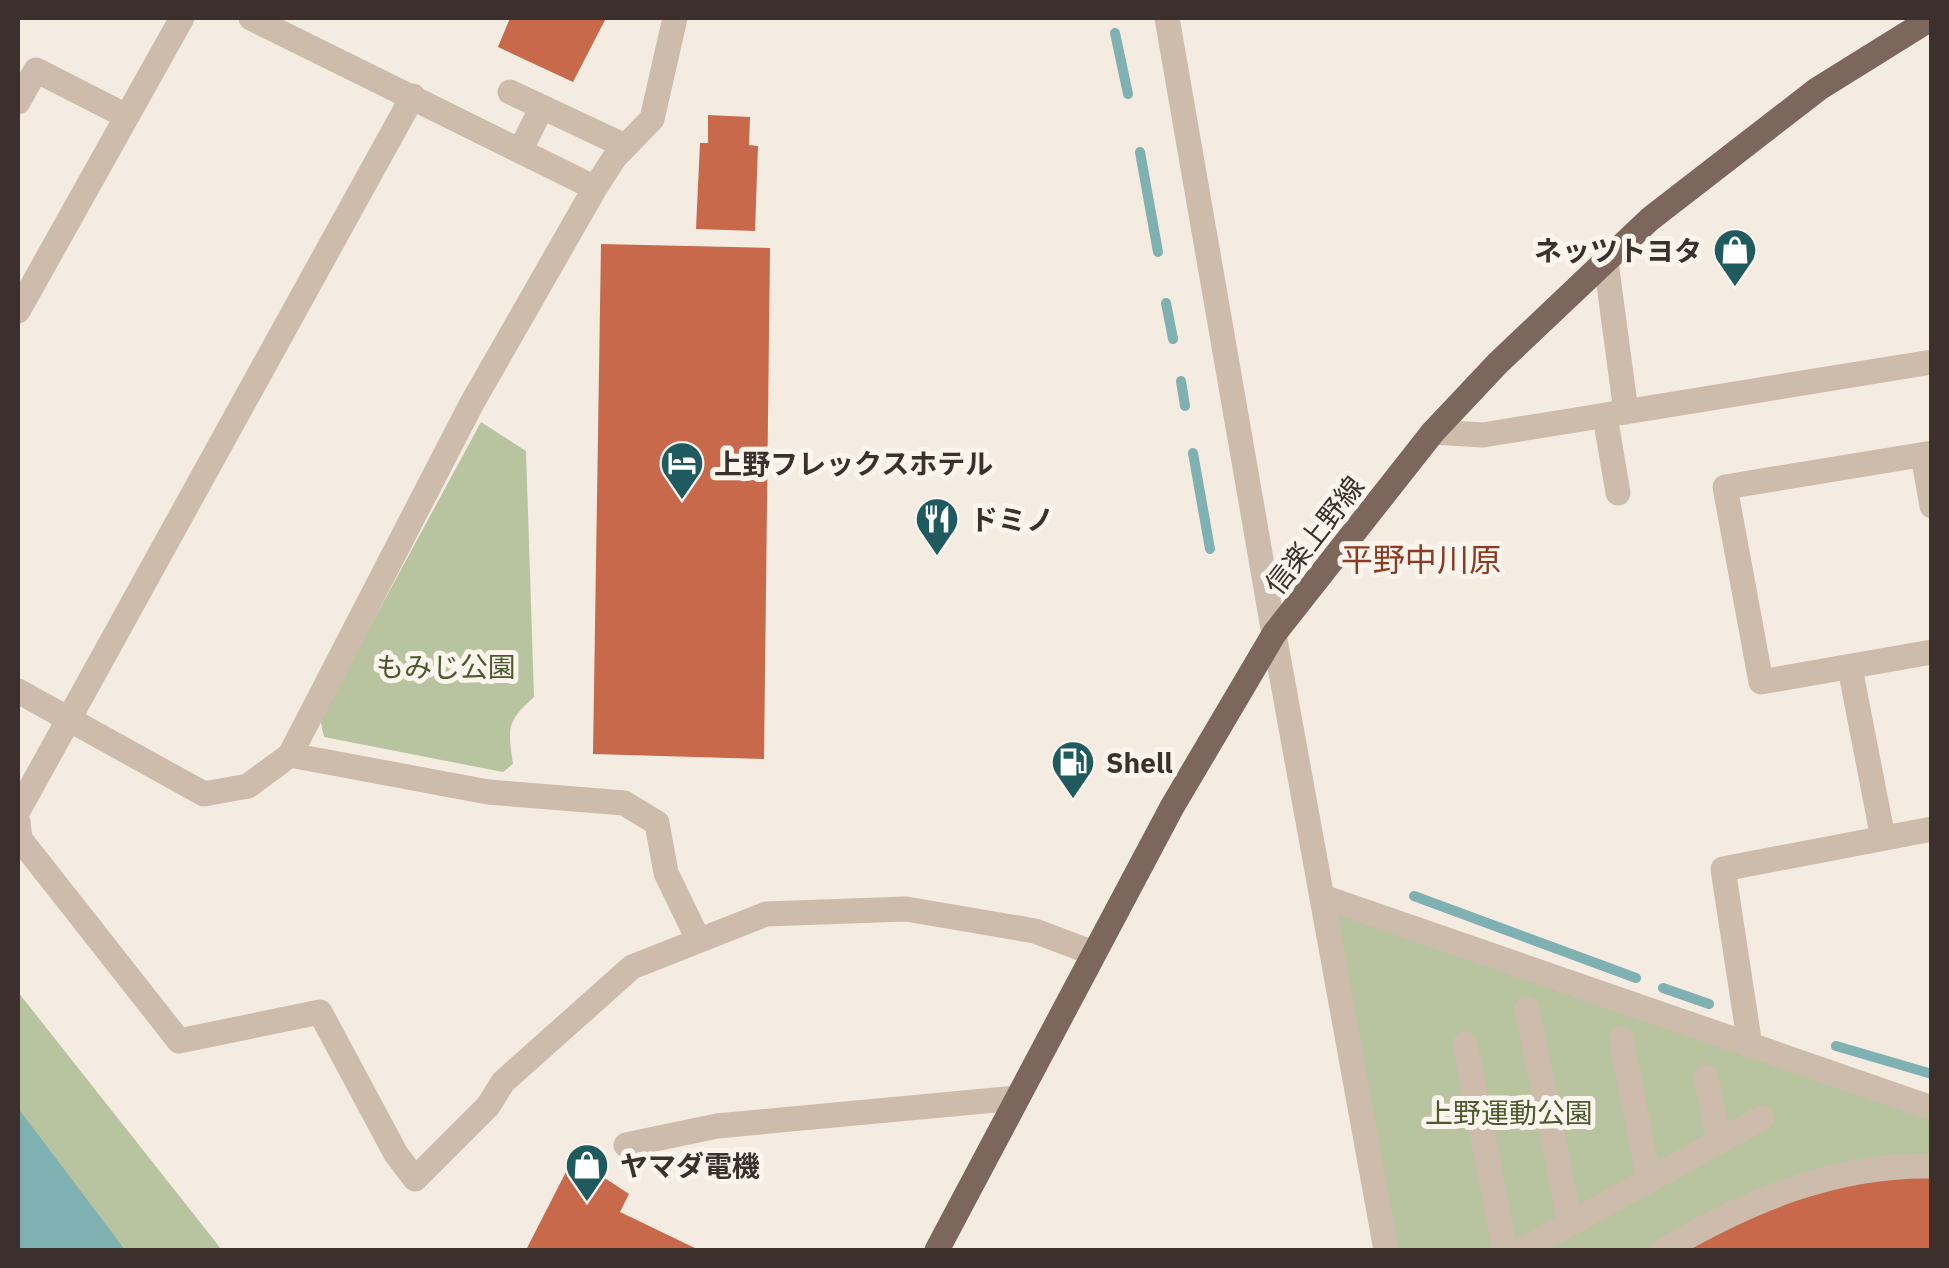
<svg xmlns="http://www.w3.org/2000/svg" width="1949" height="1268" font-family="'IBM Plex Sans','Noto Sans JP',sans-serif">
  <rect width="100%" height="100%" fill="#f4ebe1"/>
  <path fill="#b8c4a0" d="M 481,422 L 526,451 L 534,697 C 506,722 508,728 513,764 L 503,772 L 324,737 L 320,719 Z
    M 1328,902 L 1931,1112 L 1931,1250 L 1391,1250 Z
    M 18,992 L 222,1250 L 18,1250 Z"/>
  <path fill="#7fb0b2" d="M 18,1108 L 125,1250 L 18,1250 Z"/>
  <g fill="none" stroke-linecap="round" stroke-linejoin="round">
    <path stroke="#7fb0b2" stroke-width="10" d="M 1115,33 L 1128,94
      M 1140,152 L 1158,252
      M 1166,303 L 1173,339
      M 1181,381 L 1185,406
      M 1193,453 L 1210,549
      M 1414,896 L 1636,978
      M 1663,988 L 1709,1004
      M 1836,1046 L 1932,1074"/>
  </g>
  <path fill="#c8694b" d="M 510,18 L 606,18 L 573,82 L 498,47 Z
    M 708,115 L 750,117 L 749,145 L 758,146 L 755,231 L 696,229 L 700,143 L 708,143 Z
    M 601,244 L 770,248 L 764,759 L 593,754 Z
    M 585,1165 L 629,1194 L 620,1212 L 699,1250 L 526,1250 L 568,1168 Z
    M 1932,1176 L 1932,1250 L 1688,1250 L 1770,1207 L 1864,1181 Z"/>
  <g fill="none" stroke-linecap="round" stroke-linejoin="round">
    <path stroke="#cdbbac" stroke-width="25" d="M 1167,18 L 1274,634 L 1386,1250
      M 510,92 L 625,146
      M 18,102 L 36,70 L 126,116
      M 520,151 L 542,107
      M 595,188 L 615,157 L 652,119 L 675,18
      M 1606,262 L 1626,412
      M 18,311 L 182,18
      M 1605,416 L 1618,493
      M 1433,432 L 1483,435 L 1932,362
      M 1932,453 L 1725,487 L 1761,682 L 1932,652
      M 1923,455 L 1932,506
      M 1850,668 L 1883,838
      M 18,691 L 204,794 L 248,786 L 290,755 L 472,403 L 595,188 L 251,18
      M 290,755 L 488,792 L 624,803 L 657,823 L 666,873 L 698,939
      M 18,811 L 413,96
      M 18,822 L 20,839 L 179,1041 L 320,1012 L 396,1154 L 415,1179 L 488,1106 L 503,1082 L 632,967 L 766,914 L 906,909 L 1035,931 L 1093,953
      M 1323,897 L 1932,1108
      M 1527,1009 L 1570,1224
      M 1621,1039 L 1649,1180
      M 1465,1044 L 1505,1250
      M 1750,1046 L 1723,869 L 1932,829
      M 1706,1077 L 1719,1142
      M 626,1145 L 717,1126 L 1017,1098
      M 1522,1250 L 1762,1118
      M 1664,1250 C 1746,1202 1834,1164 1932,1166"/>
    <path stroke="#7d675c" stroke-width="25" d="M 937,1250 L 1172,807 L 1274,634 L 1433,432 L 1498,363 L 1650,219 L 1818,89 L 1932,18"/>
  </g>
  <defs>
    <g id="shop-pin" transform="scale(2.25)"><path d="M0 17L-7.5 6A9.5 9.5 0 1 1 7.5 6Z" fill="#1f5a5e" stroke="#fbf5ee"/><path d="M-5-2.5h2.3a2.7 3.5 0 0 1 5.4 0H5L5.5 6h-11ZM-1.5-2.5h3a1.5 2.3 0 0 0-3 0Z" fill="#fff"/></g>
    <g id="hotel-pin" transform="scale(2.25)"><path d="M0 17L-7.5 6A9.5 9.5 0 1 1 7.5 6Z" fill="#1f5a5e" stroke="#fbf5ee"/><path d="M-6-4.5h1.5V1H6V5H4.5V3h-9V5H-6ZM-4 0a1.8 1.8 0 1 1 3.6 0ZM.5 0V-2.5h3Q6-2.5 6 0Z" fill="#fff"/></g>
    <g id="restaurant-pin" transform="scale(2.25)"><path d="M0 17L-7.5 6A9.5 9.5 0 1 1 7.5 6Z" fill="#1f5a5e" stroke="#fbf5ee"/><path d="M-5-6h1v4h1v-4h1v4h1v-4h1v5L-1.5 .5V6h-2V.5L-5-1ZM5-6V6H3V1.5H1.5Q1.5-4 5-6Z" fill="#fff"/></g>
    <g id="fuel-pin" transform="scale(2.25)"><path d="M0 17L-7.5 6A9.5 9.5 0 1 1 7.5 6Z" fill="#1f5a5e" stroke="#fbf5ee"/><path d="M-5.5-6h7V0h2V4h1.3V-2.5L3-4.5l.8-.8L6-3V5H2.5V1h-1V6h-7ZM-4.2-4.7v3.2H.2V-4.7Z" fill="#fff"/></g>
  </defs>
  <g fill-rule="evenodd">
    <use href="#shop-pin" x="1735" y="250"/>
    <use href="#hotel-pin" x="682" y="463"/>
    <use href="#restaurant-pin" x="937" y="519"/>
    <use href="#fuel-pin" x="1073" y="762"/>
    <use href="#shop-pin" x="587" y="1165"/>
  </g>
  <g text-anchor="middle" dominant-baseline="central" stroke-width="10" stroke-linejoin="round" paint-order="stroke">
    <g font-size="28" font-weight="bold" fill="#3b302b" stroke="#fbf5ee" text-anchor="start">
      <text x="1702" y="250" text-anchor="end">ネッツトヨタ</text>
      <text x="714" y="463">上野フレックスホテル</text>
      <text x="970" y="519">ドミノ</text>
      <text x="1106" y="762">Shell</text>
      <text x="620" y="1165">ヤマダ電機</text>
    </g>
    <g font-size="28" fill="#3b302b" stroke="#fbf5ee">
      <text transform="translate(1314 535) rotate(-52)">信楽上野線</text>
    </g>
    <g font-size="28" fill="#4a5a2e" stroke="#fbf5ee">
      <text x="446" y="666">もみじ公園</text>
      <text x="1509" y="1112">上野運動公園</text>
    </g>
    <g font-size="32" fill="#8c3b22" stroke="#fbf5ee">
      <text x="1421" y="559">平野中川原</text>
    </g>
  </g>
  <rect width="1949" height="1268" fill="none" stroke="#3b302b" stroke-width="40"/>
</svg>
